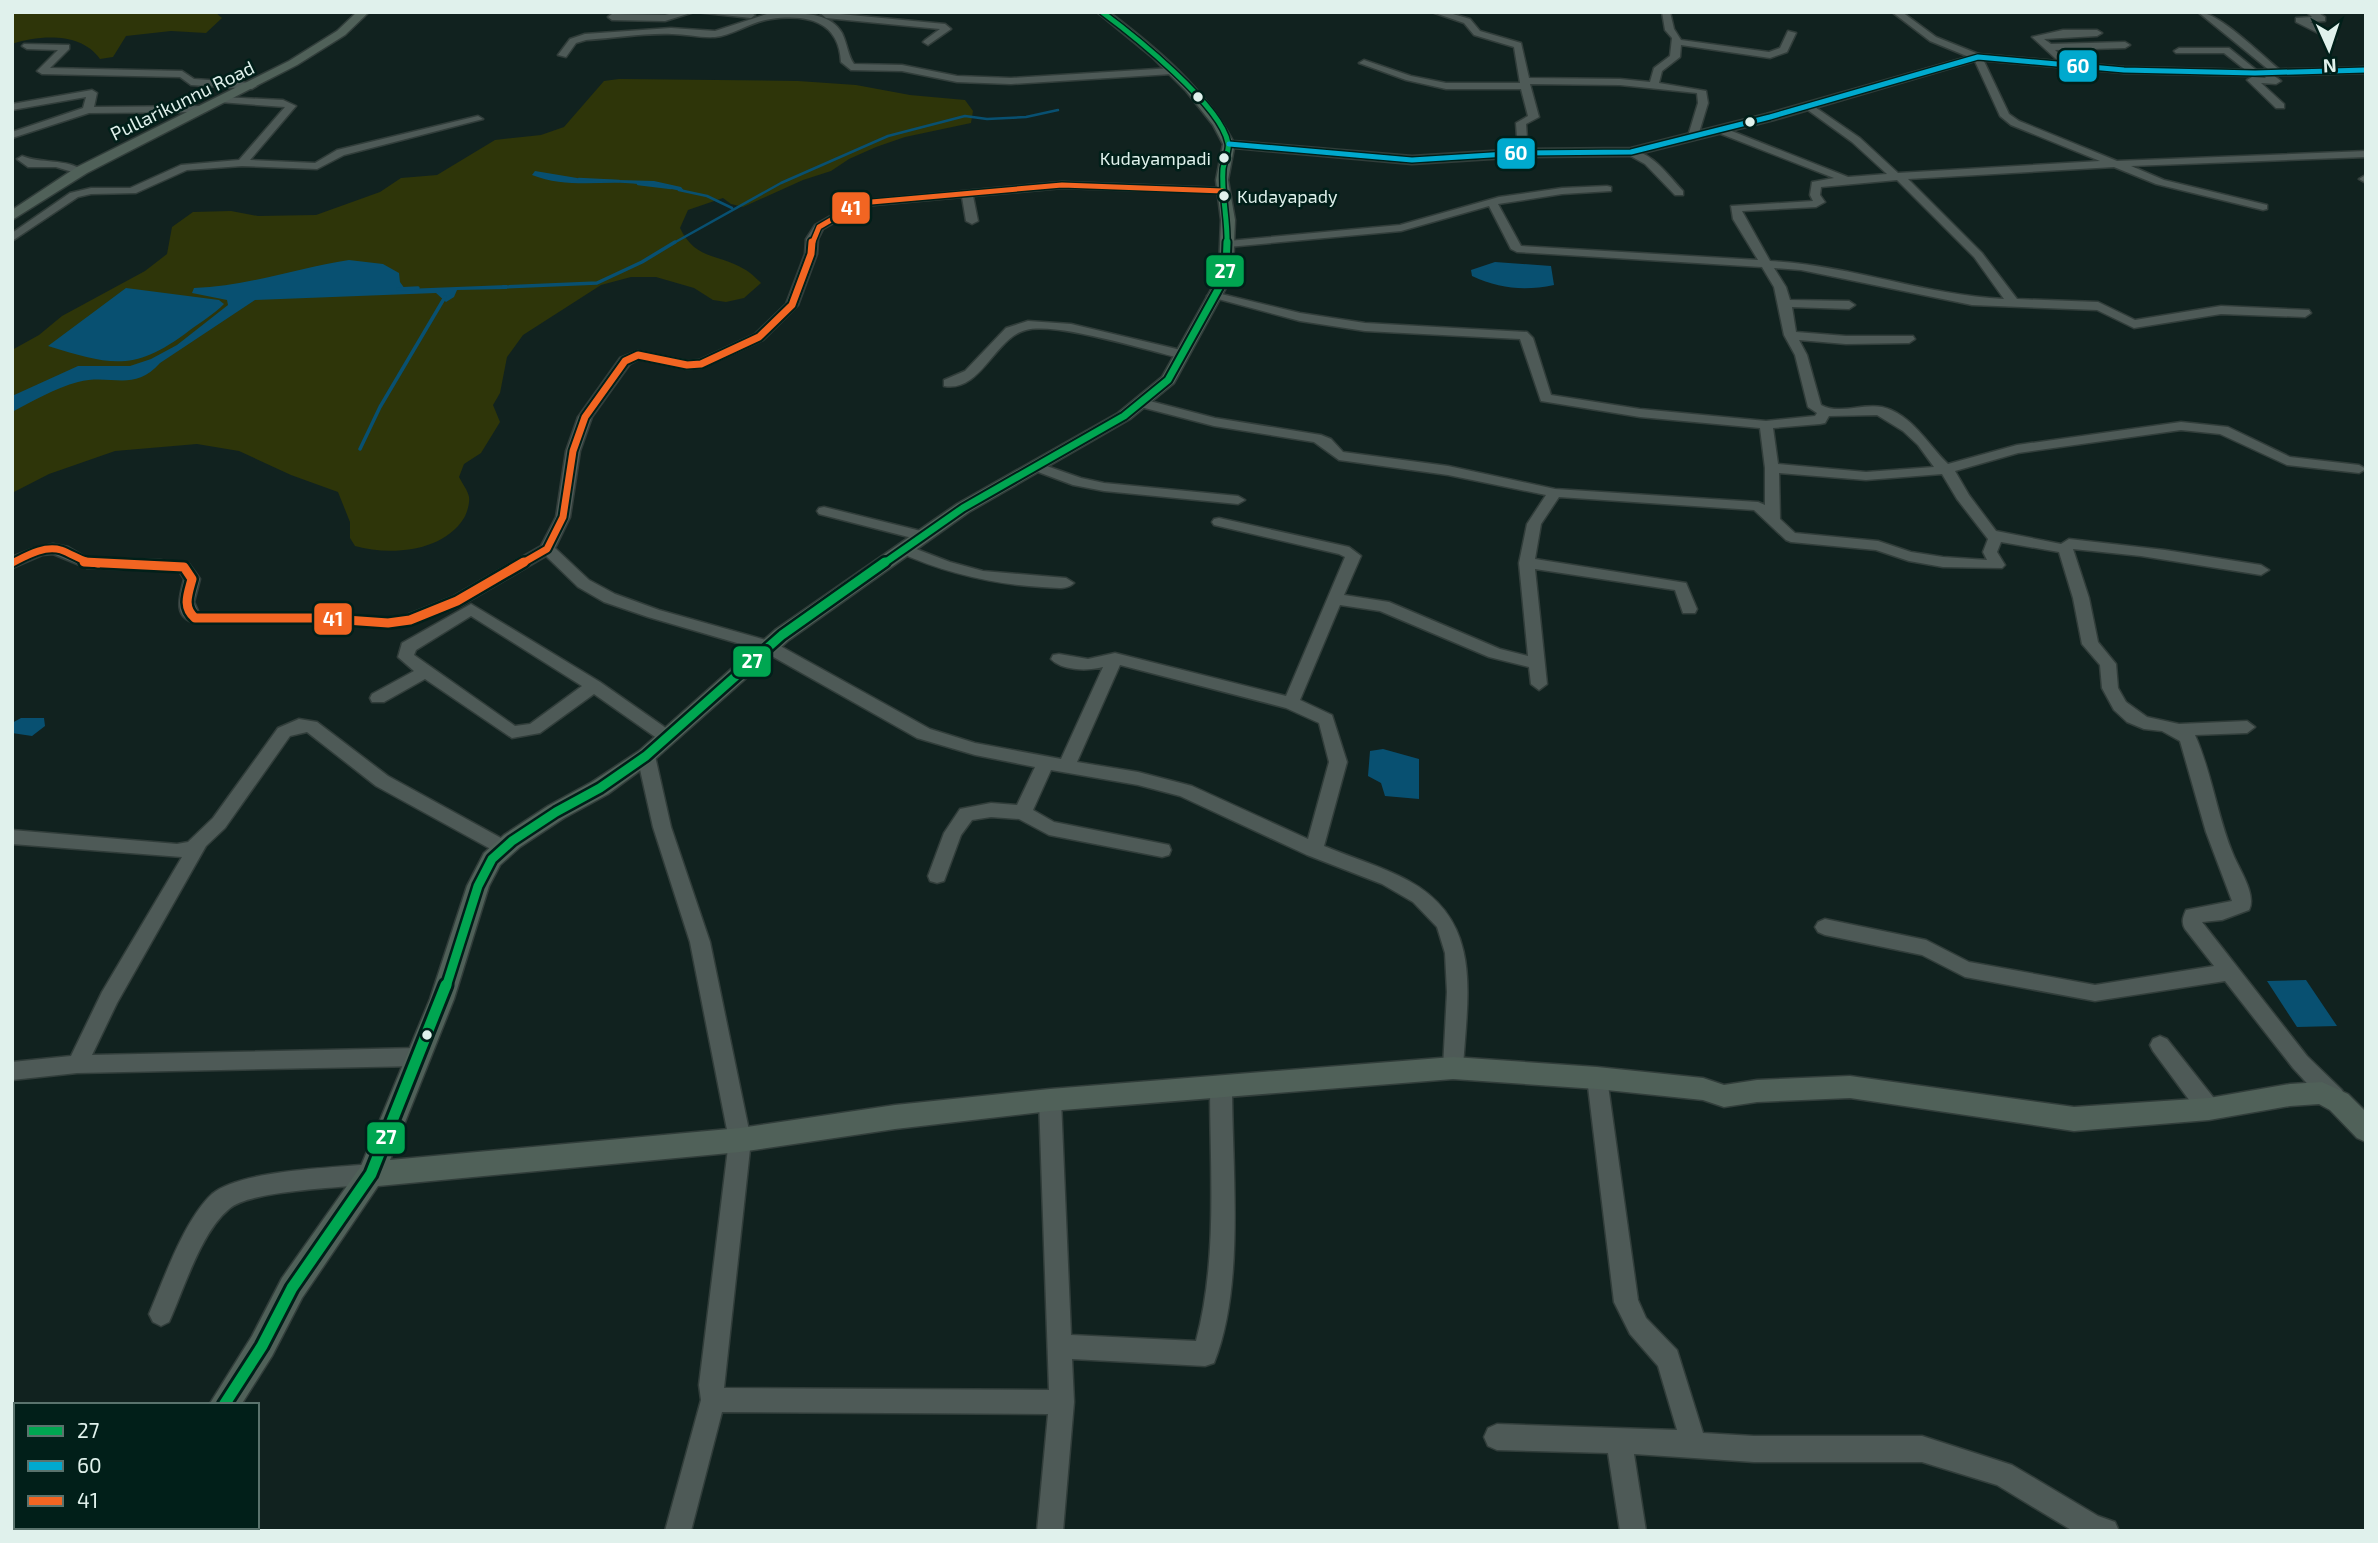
<svg xmlns="http://www.w3.org/2000/svg" width="2378" height="1543" font-family="'Exo 2',sans-serif">
  <rect width="100%" height="100%" fill="#11221f"/>
  <path fill="#2e3509" d="M 12,12 L 215,12 L 222,18 L 206,33 L 171,31 L 126,36 L 113,57 L 100,59 C 81,32 40,35 12,44 Z
    M 619,79 L 798,81 L 856,85 L 910,95 L 965,100 L 973,111 L 971,123 L 905,137 L 876,147 L 849,159 L 831,171 L 803,180 L 743,207 L 731,204 L 723,198 L 688,210 L 680,228 C 695,260 719,254 744,269 C 750,272 756,278 761,283 L 744,298 L 726,302 L 713,300 L 694,288 L 656,277 L 631,277 L 601,285 L 523,335 L 507,357 L 500,393 L 493,405 L 500,422 L 481,453 L 464,464 L 459,477 C 462,483 468,491 469,497 C 470,503 467,513 464,518 C 443,552 390,556 355,546 L 350,538 L 350,522 L 338,492 L 291,475 L 239,451 L 197,444 L 115,451 L 49,474 L 12,493 L 12,350 L 39,335 L 62,316 L 145,271 L 167,254 L 172,227 L 193,212 L 231,211 L 258,216 L 316,215 L 380,192 L 401,178 L 437,175 L 495,140 L 541,135 L 564,127 L 604,81 Z"/>
  <path fill="#085071" d="M 535,171 L 583,179 L 654,181 L 681,187 L 685,192 C 665,187 646,184 625,183 C 593,182 562,187 532,175 Z
    M 349,260 L 383,264 L 399,273 L 400,282 L 405,289 L 507,285 L 507,289 L 457,290 L 454,297 L 446,302 L 436,293 L 255,300 L 160,363 C 133,393 111,373 78,382 C 55,388 33,401 12,412 L 12,396 L 78,366 L 130,366 L 151,359 L 177,345 L 228,305 L 227,300 L 192,293 L 194,288 C 247,286 298,268 349,260 Z
    M 1495,262 L 1551,266 L 1554,285 C 1525,291 1500,289 1472,276 L 1471,270 Z
    M 126,288 L 219,300 L 224,304 C 214,314 201,322 190,330 C 134,373 111,365 48,346 Z
    M 21,718 L 44,718 L 45,726 L 32,736 L 12,733 L 12,723 Z
    M 1383,749 L 1419,759 L 1419,799 L 1385,796 L 1381,783 L 1368,776 L 1370,751 Z
    M 2306,980 L 2337,1026 L 2297,1027 L 2267,981 Z"/>
  <g fill="none" stroke-linecap="round" stroke-linejoin="round">
    <path stroke="#085071" stroke-width="2.5" d="M 579,179 L 619,181
      M 638,184 L 671,188
      M 679,190 L 707,196 L 732,208
      M 672,244 L 781,183 L 888,136 L 965,116 L 987,119 L 1026,117 L 1058,110"/>
    <path stroke="#085071" stroke-width="3.5" d="M 503,287 L 597,283 L 642,262 L 675,242
      M 398,289 L 418,288
      M 360,449 L 380,407 L 445,297"/>
    <g stroke="#313d3a" stroke-width="3">
      <path id="minor" d="M 678,12 L 694,12 L 665,21 L 612,20 L 608,17 L 612,14 L 665,15 Z
        M 696,12 L 749,12 L 755,15 L 751,18 Z
        M 819,12 L 945,24 L 951,29 L 928,45 L 923,42 L 925,40 L 940,29 L 826,18 Z
        M 1432,12 L 1446,12 L 1470,19 L 1480,31 L 1521,43 L 1529,78 L 1620,79 L 1650,82 L 1654,68 L 1670,56 L 1672,38 L 1665,30 L 1662,12 L 1670,12 L 1674,29 L 1681,40 L 1769,52 L 1780,48 L 1788,31 L 1796,33 L 1787,52 L 1770,58 L 1681,45 L 1680,57 L 1662,71 L 1659,83 L 1706,91 L 1708,103 L 1698,136 L 1693,139 L 1688,136 L 1698,103 L 1697,93 L 1620,85 L 1530,84 L 1539,117 L 1526,124 L 1528,153 L 1523,156 L 1518,153 L 1516,123 L 1528,116 L 1521,89 L 1446,89 L 1406,80 L 1359,63 L 1364,60 L 1411,76 L 1446,83 L 1520,83 L 1514,47 L 1474,35 L 1464,23 Z
        M 1892,12 L 1902,12 L 1936,37 L 1981,55 L 2009,114 L 2019,121 L 2117,161 L 2366,151 L 2366,157 L 2131,166 L 2164,180 L 2267,205 L 2267,209 L 2263,210 L 2156,184 L 2114,167 L 1908,179 L 1982,253 L 2017,299 L 2098,302 L 2135,320 L 2221,306 L 2309,310 L 2311,313 L 2305,317 L 2221,314 L 2134,328 L 2097,310 L 1972,305 L 1801,270 L 1774,268 L 1786,287 L 1790,300 L 1849,301 L 1855,305 L 1849,309 L 1792,307 L 1796,332 L 1846,336 L 1913,336 L 1915,339 L 1909,343 L 1846,344 L 1799,340 L 1807,355 L 1821,405 C 1839,415 1862,403 1882,407 C 1912,414 1928,445 1948,464 L 2017,445 L 2181,422 L 2228,427 L 2290,457 L 2359,465 L 2366,469 L 2359,473 L 2287,465 L 2220,434 L 2181,430 L 2018,453 L 1955,471 L 1969,495 L 1996,531 L 2061,544 L 2069,539 L 2165,550 L 2261,565 L 2269,570 L 2261,575 L 2141,556 L 2073,549 L 2089,598 L 2098,642 L 2116,664 L 2118,688 L 2126,702 L 2147,717 L 2179,724 L 2247,721 L 2255,727 L 2247,733 L 2195,735 C 2212,773 2217,816 2233,854 C 2239,869 2257,895 2249,910 L 2222,920 L 2202,922 L 2307,1056 L 2342,1090 L 2345,1097 L 2342,1104 L 2334,1106 L 2326,1104 L 2293,1068 L 2225,981 L 2095,1001 L 1965,977 L 1922,955 L 1825,935 L 1818,932 L 1815,927 L 1818,922 L 1825,919 L 1926,940 L 1969,962 L 2095,985 L 2214,966 L 2185,929 C 2181,922 2183,917 2186,910 L 2232,901 L 2206,832 L 2180,741 L 2162,731 L 2144,729 L 2127,722 L 2114,710 L 2102,688 L 2100,665 L 2082,644 L 2073,598 L 2059,552 L 2001,542 L 1997,552 L 2005,565 L 2002,568 L 1943,567 L 1909,561 L 1876,550 L 1791,542 L 1786,540 L 1754,510 L 1559,497 L 1541,524 L 1535,559 L 1686,583 L 1697,609 L 1695,613 L 1683,613 L 1675,590 L 1535,569 L 1547,684 L 1539,690 L 1531,684 L 1529,667 L 1489,657 L 1380,611 L 1340,605 L 1300,700 L 1332,715 L 1347,762 L 1324,846 C 1352,858 1382,866 1409,881 C 1484,922 1467,996 1463,1068 L 1460,1074 L 1453,1077 L 1446,1074 L 1443,1068 L 1447,992 L 1445,953 L 1437,927 L 1413,902 L 1382,884 L 1307,855 L 1180,796 L 1138,785 L 1051,770 L 1033,810 L 1054,822 L 1169,845 L 1171,850 L 1169,855 L 1162,857 L 1049,835 L 1019,819 L 991,817 L 972,820 L 961,835 L 944,881 L 937,883 L 930,881 L 928,876 L 944,833 L 960,809 L 991,803 L 1017,805 L 1035,767 L 975,755 L 917,738 L 761,650 L 648,617 L 604,602 L 578,587 L 546,556 L 462,605 L 410,625 L 388,628 L 318,623 L 195,623 C 172,617 180,596 184,579 L 179,571 L 87,568 L 53,554 L 42,555 L 12,568 L 12,557 L 32,549 L 53,544 L 68,547 L 87,558 L 160,560 L 189,564 L 200,579 L 194,602 L 199,613 L 318,613 L 388,618 L 407,615 L 452,597 L 541,546 L 556,517 L 566,451 L 578,417 L 620,358 L 638,351 L 687,361 L 699,360 L 755,334 L 786,304 L 805,254 L 806,239 L 815,225 L 856,201 L 1062,182 L 1223,188 L 1228,191 L 1227,193 L 1062,188 L 973,196 L 978,221 L 972,224 L 966,221 L 962,197 L 863,206 L 823,229 L 818,239 L 817,254 L 798,305 L 763,340 L 701,368 L 687,369 L 639,359 L 630,364 L 592,417 L 580,451 L 570,517 L 555,548 L 589,580 L 615,594 L 659,610 L 773,642 L 930,729 L 975,743 L 1061,759 L 1103,667 C 1088,671 1062,671 1051,659 L 1053,655 L 1059,654 L 1088,659 L 1115,653 L 1286,696 L 1345,557 L 1339,554 L 1214,525 L 1212,522 L 1214,519 L 1219,518 L 1349,547 L 1361,556 L 1344,595 L 1389,602 L 1500,649 L 1528,656 L 1519,563 L 1527,524 L 1546,495 L 1448,475 L 1339,460 L 1314,442 L 1214,426 L 1137,406 L 1135,403 L 1142,399 L 1215,418 L 1321,435 L 1331,439 L 1343,452 L 1448,466 L 1555,489 L 1758,502 L 1765,505 L 1765,468 L 1760,428 L 1640,417 L 1541,401 L 1520,339 L 1365,331 L 1300,321 L 1207,296 L 1213,292 L 1300,313 L 1365,323 L 1527,332 L 1533,338 L 1551,395 L 1640,409 L 1766,421 L 1815,416 L 1817,413 L 1808,407 L 1795,355 L 1784,335 L 1774,287 L 1762,267 L 1517,252 L 1511,249 L 1489,206 L 1401,231 L 1228,247 L 1222,244 L 1228,241 L 1400,225 L 1499,197 L 1562,188 L 1607,186 L 1611,187 L 1611,191 L 1562,194 L 1498,204 L 1521,246 L 1758,260 L 1733,219 L 1731,206 L 1813,201 L 1810,195 L 1812,182 L 1834,178 L 1716,132 L 1716,128 L 1724,128 L 1848,177 L 1887,174 L 1852,142 L 1805,108 L 1805,104 L 1809,103 L 1860,138 L 1898,173 L 2100,161 L 2011,125 L 2000,116 L 1974,59 L 1930,41 ZM 1897,180 L 1974,257 L 2004,299 C 1925,295 1849,265 1770,261 L 1742,211 L 1816,207 L 1825,202 L 1820,195 L 1821,187 ZM 1877,415 L 1903,431 L 1918,445 L 1934,467 L 1866,472 L 1778,464 L 1773,428 L 1820,424 L 1825,423 L 1829,416 ZM 1779,473 L 1866,480 L 1942,474 L 1957,499 L 1988,539 L 1983,552 L 1987,560 L 1943,557 L 1911,552 L 1878,541 L 1795,533 L 1780,519 ZM 1120,665 L 1286,708 L 1319,723 L 1329,762 L 1308,839 L 1192,786 L 1138,772 L 1077,762 Z
        M 2198,12 C 2219,12 2261,55 2280,70 L 2280,74 L 2274,74 Z
        M 2307,12 L 2317,12 L 2325,17 L 2325,21 L 2310,22 L 2336,35 L 2336,39 L 2330,39 L 2296,22 L 2296,18 L 2312,17 Z
        M 770,13 C 793,14 829,9 842,33 C 847,43 848,56 854,64 L 902,65 L 957,76 L 1011,78 L 1172,68 L 1177,71 L 1172,74 L 1011,84 L 957,82 L 902,71 L 851,70 L 841,62 C 839,21 807,14 771,19 C 752,21 734,35 715,37 C 701,38 686,34 672,34 C 644,33 614,38 586,40 L 576,43 L 566,57 L 558,55 L 570,39 L 585,34 L 671,28 L 715,31 Z
        M 2063,30 L 2097,30 L 2102,33 L 2097,36 L 2044,39 L 2051,44 L 2125,42 L 2130,45 L 2125,48 L 2055,50 L 2072,66 L 2067,69 L 2032,37 Z
        M 24,44 L 69,45 L 69,49 L 50,68 L 182,71 L 194,79 L 252,83 L 257,86 L 252,89 L 191,85 L 180,77 L 42,74 L 37,71 L 58,50 L 27,49 L 22,46 Z
        M 2179,48 L 2229,48 L 2260,73 L 2252,75 L 2224,53 L 2176,53 L 2174,51 Z
        M 2265,69 L 2281,81 L 2276,84 L 2261,83 L 2284,104 L 2284,108 L 2276,108 L 2247,80 L 2252,77 L 2266,78 L 2260,72 Z
        M 92,90 L 97,93 L 94,107 L 205,106 L 210,109 L 205,112 L 89,113 L 12,138 L 12,132 L 83,108 L 86,97 L 12,110 L 12,104 Z
        M 222,97 L 283,100 L 296,106 L 250,160 L 315,163 L 337,150 L 478,116 L 483,119 L 344,155 L 317,169 L 242,166 L 187,170 L 136,193 L 91,194 L 78,197 L 12,241 L 12,233 L 70,193 L 91,188 L 130,188 L 181,165 L 239,160 L 285,107 L 219,102 L 219,98 Z
        M 1627,150 C 1649,148 1669,176 1683,191 L 1683,195 L 1675,195 L 1645,164 L 1627,154 Z
        M 22,156 C 41,164 66,158 84,171 L 79,174 L 56,167 L 28,167 L 17,159 Z
        M 2364,176 L 2366,176 L 2366,183 L 2359,179 Z
        M 1028,321 L 1071,324 L 1185,351 L 1186,354 L 1180,358 C 1145,350 1057,322 1026,330 C 995,337 981,393 944,386 L 944,380 L 965,371 L 1006,328 Z
        M 1035,462 L 1081,478 L 1104,483 L 1238,496 L 1245,500 L 1238,504 L 1104,491 L 1073,485 L 1030,469 L 1028,466 Z
        M 824,507 L 929,533 L 931,536 L 924,541 L 819,514 L 817,511 L 819,508 Z
        M 903,544 L 950,562 L 983,571 L 1066,578 L 1074,583 C 1066,591 1053,587 1042,587 C 991,584 945,573 898,552 L 896,549 Z
        M 471,604 L 600,682 L 673,733 L 676,737 L 673,741 L 661,741 L 594,694 L 540,733 L 512,738 L 425,679 L 384,702 L 372,702 L 370,698 L 372,694 L 414,671 L 398,657 L 402,643 ZM 471,616 L 582,686 L 530,724 L 515,726 L 414,655 L 416,650 Z
        M 299,719 L 317,722 L 388,776 L 510,843 L 513,848 L 510,853 L 498,853 L 376,786 L 307,732 L 290,736 L 225,828 L 206,846 L 117,1003 L 92,1055 L 418,1048 L 425,1051 L 428,1057 L 425,1063 L 418,1066 L 77,1073 L 12,1080 L 12,1062 L 71,1056 L 102,992 L 182,857 L 12,844 L 12,830 L 177,844 L 188,842 L 213,818 L 278,728 Z
        M 646,750 L 652,752 L 655,756 L 671,827 L 710,942 L 751,1140 L 724,1388 L 1049,1390 L 1039,1100 L 1042,1093 L 1050,1091 L 1058,1093 L 1061,1100 L 1071,1335 L 1196,1341 C 1218,1259 1210,1171 1210,1087 L 1214,1080 L 1221,1078 L 1228,1080 L 1232,1087 C 1232,1170 1245,1286 1214,1363 L 1205,1366 L 1072,1359 L 1074,1402 L 1063,1531 L 1037,1531 L 1048,1414 L 722,1412 L 691,1531 L 665,1531 L 701,1400 L 699,1385 L 729,1140 L 690,942 L 653,827 L 637,756 L 640,752 Z
        M 2160,1036 L 2167,1039 L 2217,1102 L 2220,1109 L 2217,1116 L 2209,1119 L 2201,1116 L 2153,1051 L 2150,1045 L 2153,1039 Z
        M 1597,1069 L 1604,1071 L 1607,1078 L 1638,1300 L 1646,1318 L 1677,1350 L 1703,1433 L 1754,1436 L 1922,1436 L 2012,1465 L 2098,1516 L 2115,1522 L 2119,1531 L 2073,1531 L 1997,1485 L 1922,1462 L 1754,1462 L 1634,1454 L 1646,1531 L 1620,1531 L 1608,1453 L 1497,1450 L 1488,1446 L 1484,1437 L 1488,1428 L 1497,1424 L 1677,1430 L 1658,1366 L 1630,1334 L 1614,1302 L 1587,1078 L 1590,1071 Z
        M 371,1164 L 379,1167 L 382,1174 L 379,1181 L 371,1184 C 341,1188 250,1190 229,1209 C 201,1232 184,1289 169,1322 L 161,1326 L 153,1322 L 149,1314 C 164,1279 184,1220 212,1194 C 240,1170 333,1168 371,1164 Z"/>
    </g>
    <g stroke="#313d3a" stroke-width="3">
      <path id="major" d="M 357,12 L 369,12 L 345,35 L 297,65 L 87,173 L 12,220 L 12,210 L 77,167 L 289,61 L 337,31 Z
        M 1097,12 L 1109,12 C 1157,48 1204,88 1233,141 L 1412,156 L 1523,149 L 1631,148 L 1766,114 L 1978,54 L 2124,67 L 2255,70 L 2366,67 L 2366,73 L 2255,76 L 2124,73 L 1978,60 L 1774,120 L 1631,156 L 1523,157 L 1412,164 L 1234,148 L 1228,180 L 1235,220 L 1233,268 L 1227,286 L 1174,383 L 1130,419 L 969,512 L 789,640 L 653,761 L 608,794 L 564,818 L 520,847 L 500,865 L 489,886 L 454,999 L 390,1160 L 740,1128 L 895,1105 L 1050,1089 L 1453,1057 L 1597,1067 L 1703,1078 L 1724,1085 L 1757,1080 L 1850,1076 L 2074,1107 L 2209,1098 L 2290,1084 L 2322,1082 L 2348,1094 L 2366,1112 L 2366,1142 L 2357,1138 L 2330,1110 L 2319,1104 L 2290,1106 L 2209,1120 L 2074,1131 L 1850,1098 L 1757,1102 L 1724,1107 L 1703,1100 L 1597,1089 L 1453,1079 L 1050,1111 L 895,1129 L 740,1152 L 378,1186 L 302,1298 L 272,1356 L 241,1405 L 209,1405 L 252,1336 L 282,1278 L 361,1166 L 430,999 L 467,886 L 484,853 L 504,835 L 548,806 L 592,782 L 639,751 L 775,630 L 957,504 L 1118,413 L 1162,377 L 1213,286 L 1219,268 L 1221,220 L 1216,180 L 1223,144 L 1213,125 L 1186,91 L 1152,57 Z
        M 93,1527 L 128,1527 L 126,1531 L 91,1531 Z"/>
    </g>
    <use href="#minor" fill="#4e5a57" fill-rule="evenodd"/>
    <use href="#major" fill="#506159" fill-rule="evenodd"/>
    <g stroke="#011f19" stroke-width="8">
      <path id="bus-1-far3" d="M 1102,12 C 1133,35 1221,105 1228,143 C 1230,149 1224,161 1223,169 C 1221,194 1228,219 1227,244"/>
    </g>
    <g stroke="#011f19" stroke-width="11">
      <path id="bus-1-far2" d="M 883,564 L 963,508 L 1124,416 L 1168,380 L 1220,286 L 1226,268 L 1227,242"/>
    </g>
    <g stroke="#011f19" stroke-width="14">
      <path id="bus-1-far1" d="M 446,987 L 478,886 L 492,859 L 512,841 L 556,812 L 600,788 L 646,756 L 782,635 L 885,562"/>
    </g>
    <g stroke="#011f19" stroke-width="17">
      <path id="bus-1" d="M 224,1405 L 262,1346 L 292,1288 L 371,1174 L 446,985"/>
    </g>
    <g stroke="#011f19" stroke-width="8">
      <path id="bus-2" d="M 1229,144 L 1412,160 L 1523,153 L 1631,152 L 1770,117 L 1978,57 L 2124,70 L 2255,73 L 2366,70"/>
    </g>
    <g stroke="#011f19" stroke-width="8">
      <path id="bus-3-far2" d="M 812,244 L 819,227 L 860,203 L 1062,185 L 1223,191"/>
    </g>
    <g stroke="#011f19" stroke-width="11">
      <path id="bus-3-far1" d="M 12,563 C 26,556 44,545 61,550 C 75,555 81,562 98,564
        M 521,564 L 547,549 L 563,517 L 573,451 L 585,417 L 625,361 L 638,355 L 687,365 L 701,364 L 759,337 L 792,305 L 811,254 L 812,242"/>
    </g>
    <g stroke="#011f19" stroke-width="14">
      <path id="bus-3" d="M 84,562 L 184,567 L 192,579 C 188,594 182,607 195,618 L 318,618 L 388,623 L 410,620 L 457,601 L 524,562"/>
    </g>
    <use href="#bus-1-far3" stroke="#00a651" stroke-width="5"/>
    <use href="#bus-1-far2" stroke="#00a651" stroke-width="7"/>
    <use href="#bus-1-far1" stroke="#00a651" stroke-width="9"/>
    <use href="#bus-1" stroke="#00a651" stroke-width="11"/>
    <use href="#bus-2" stroke="#00a9ce" stroke-width="5"/>
    <use href="#bus-3-far2" stroke="#f26522" stroke-width="5"/>
    <use href="#bus-3-far1" stroke="#f26522" stroke-width="7"/>
    <use href="#bus-3" stroke="#f26522" stroke-width="9"/>
  </g>
  <g fill="#e0f1ec" stroke="#011f19" stroke-width="2.5">
    <circle cx="1198" cy="97" r="6"/>
    <circle cx="1750" cy="122" r="6"/>
    <circle cx="1224" cy="158" r="6"/>
    <circle cx="1224" cy="196" r="6"/>
    <circle cx="427" cy="1035" r="6"/>
  </g>
  <g text-anchor="middle" dominant-baseline="central" stroke-width="5" stroke-linejoin="round" paint-order="stroke">
    <g font-size="18" fill="#e0f1ec" stroke="#011f19" text-anchor="end">
      <text x="1211" y="158">Kudayampadi</text>
      <text x="1237" y="196" text-anchor="start">Kudayapady</text>
    </g>
    <g font-size="19" fill="#e0f1ec" stroke="#011f19">
      <text transform="translate(182 100) rotate(-26)">Pullarikunnu Road</text>
    </g>
  </g>
  <g stroke="#011f19" stroke-width="2.5">
    <rect x="2058" y="49" width="40" height="34" rx="7" fill="#00a9ce"/>
    <rect x="1496" y="137" width="40" height="33" rx="7" fill="#00a9ce"/>
    <rect x="831" y="191" width="40" height="34" rx="7" fill="#f26522"/>
    <rect x="1205" y="254" width="40" height="34" rx="7" fill="#00a651"/>
    <rect x="313" y="602" width="40" height="34" rx="7" fill="#f26522"/>
    <rect x="732" y="645" width="40" height="33" rx="7" fill="#00a651"/>
    <rect x="366" y="1121" width="40" height="34" rx="7" fill="#00a651"/>
  </g>
  <g font-size="19" text-anchor="middle" font-weight="bold" fill="#fff">
    <text x="2078" y="73">60</text>
    <text x="1516" y="160">60</text>
    <text x="851" y="215">41</text>
    <text x="1225" y="278">27</text>
    <text x="333" y="626">41</text>
    <text x="752" y="668">27</text>
    <text x="386" y="1144">27</text>
  </g>
  <rect width="2378" height="1543" fill="none" stroke="#e0f1ec" stroke-width="28"/>
  <rect x="14" y="1403" width="245" height="126" fill="#011f19" stroke="#5a736d" stroke-width="2"/>
  <rect x="28" y="1426" width="35" height="10" fill="#00a651" stroke="#5a736d" stroke-width="2"/>
  <text x="77" y="1438" font-size="21" fill="#e0f1ec">27</text>
  <rect x="28" y="1461" width="35" height="10" fill="#00a9ce" stroke="#5a736d" stroke-width="2"/>
  <text x="77" y="1473" font-size="21" fill="#e0f1ec">60</text>
  <rect x="28" y="1496" width="35" height="10" fill="#f26522" stroke="#5a736d" stroke-width="2"/>
  <text x="77" y="1508" font-size="21" fill="#e0f1ec">41</text>
  <g transform="translate(2329 49) rotate(177)" stroke="#011f19" stroke-width="5" paint-order="stroke">
  <path d="M0-5L12 26L0 18L-12 26Z" fill="#e0f1ec"/>
  <text y="-10" font-size="19" font-weight="bold" text-anchor="middle" fill="#e0f1ec">N</text>
  </g>
</svg>
